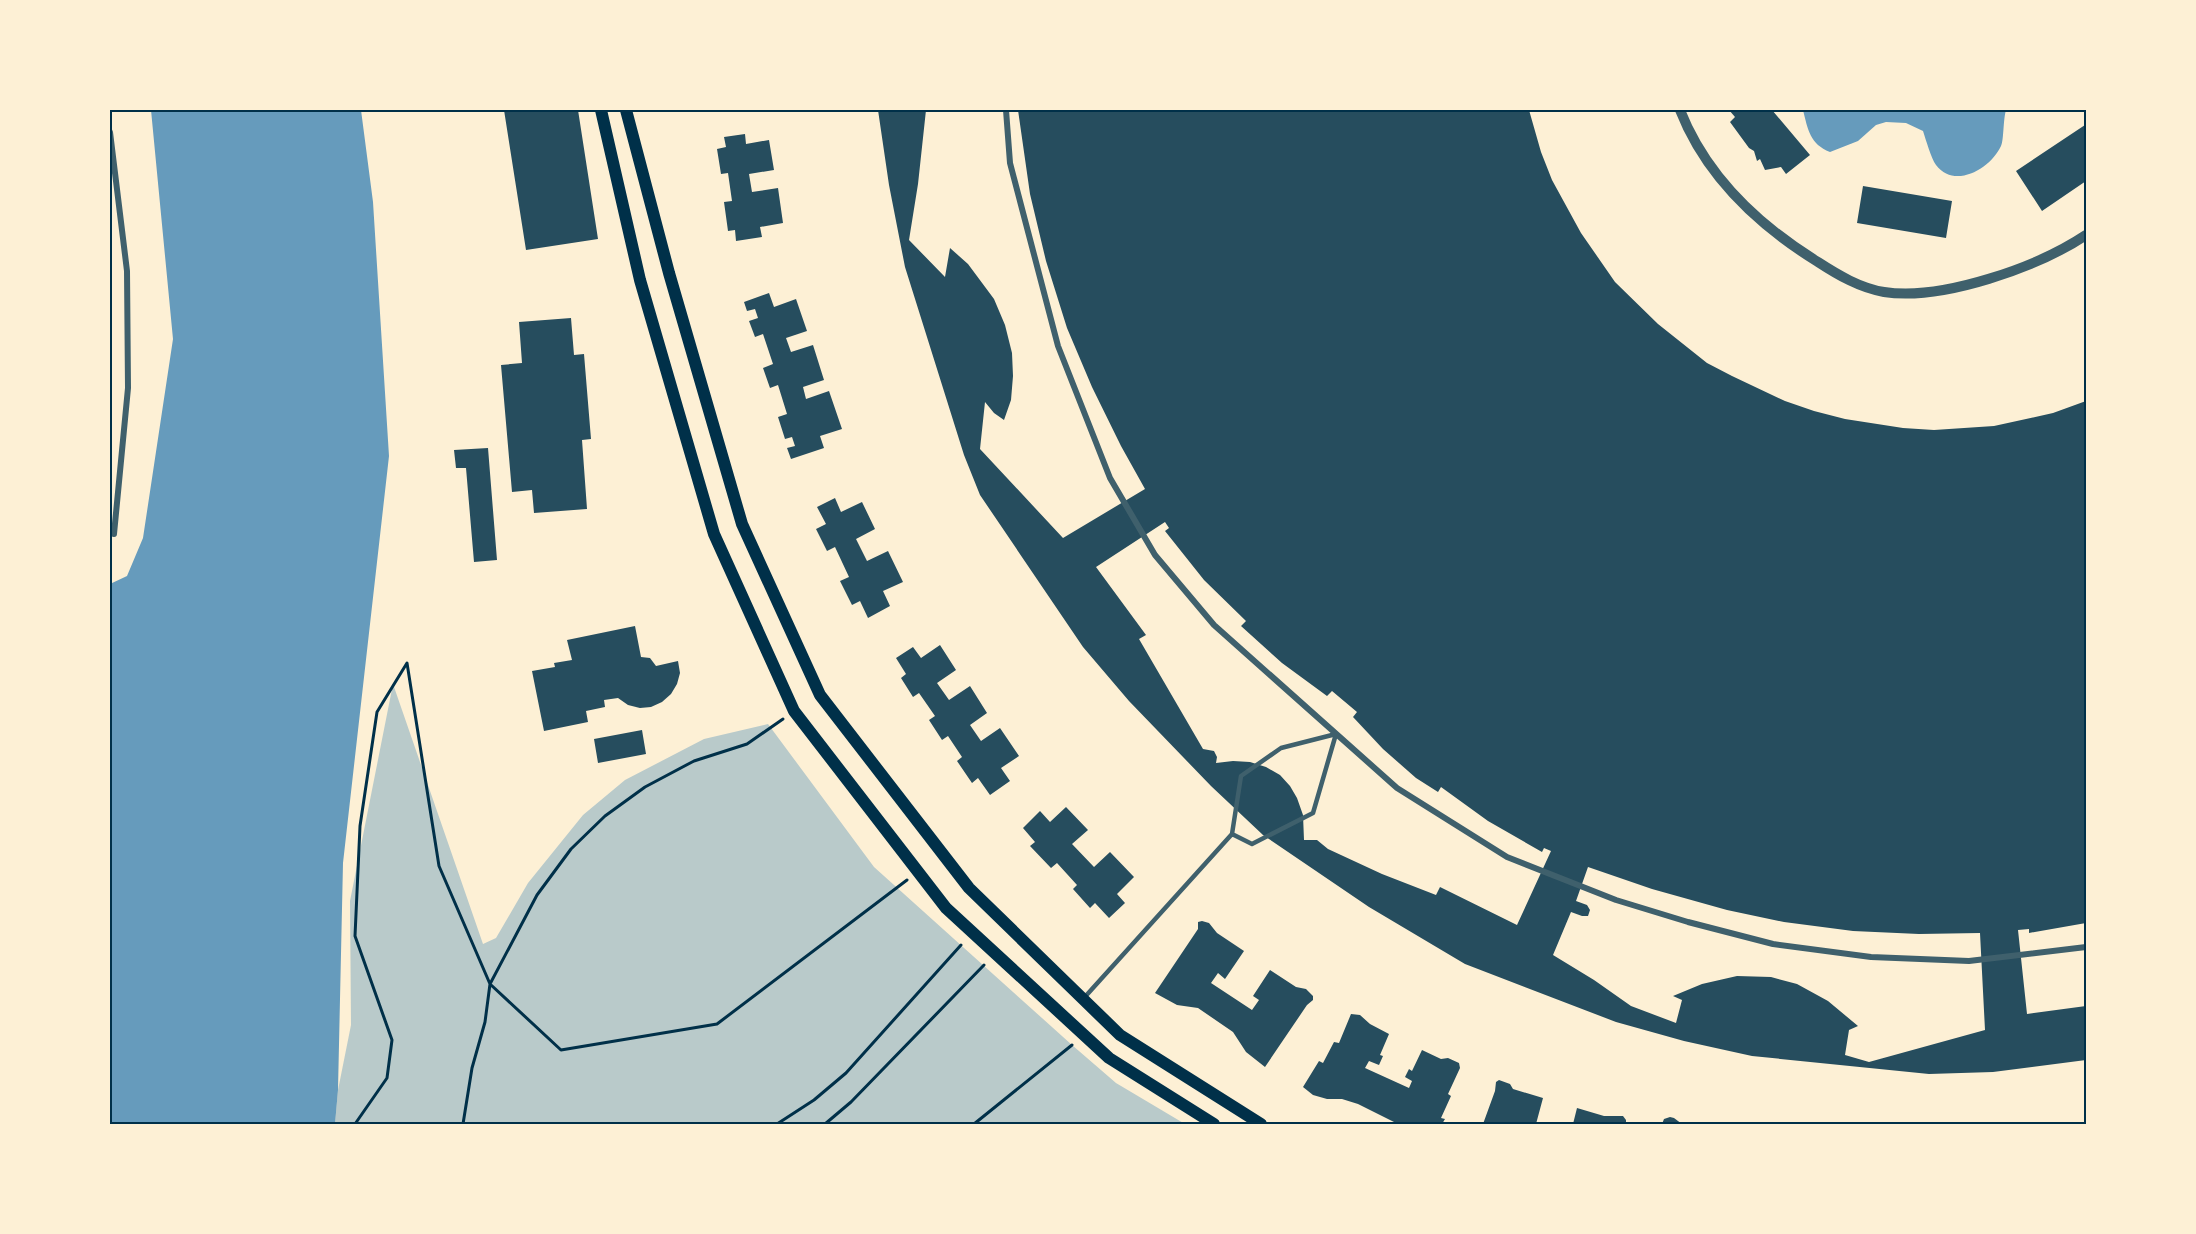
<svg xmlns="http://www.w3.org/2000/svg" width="2196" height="1234" font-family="Poppins,sans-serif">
  <rect width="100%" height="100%" fill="#fdf0d5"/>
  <path fill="#b9caca" d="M 393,684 L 483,944 L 496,938 L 528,883 L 583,815 L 625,780 L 704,739 L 768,724 L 874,867 L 1072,1045 L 1116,1083 L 1185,1124 L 335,1124 L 338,1090 L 351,1025 L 350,901 Z"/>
  <path fill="#669bbc" d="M 151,110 L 361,110 L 373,202 L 389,456 L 343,863 L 338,1090 L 335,1124 L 110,1124 L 110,584 L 127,576 L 143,538 L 173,339 Z
    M 1803,110 L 2006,110 C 2003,120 2004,140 2001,146 C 1991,168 1955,190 1936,165 C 1931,158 1926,140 1923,131 L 1906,123 L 1886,122 L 1876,125 L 1858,141 L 1830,152 C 1810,144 1808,130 1803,110 Z"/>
  <path fill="#264d5e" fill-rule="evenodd" d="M 504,110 L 578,110 L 598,239 L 526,250 Z
    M 878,110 L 926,110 L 918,184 L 909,240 L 945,277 L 950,248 L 968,264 L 994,299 L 1005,325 L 1012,353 L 1013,376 L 1011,400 L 1004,420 L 994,413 L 985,402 L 980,449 L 1063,538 L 1145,489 L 1121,446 L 1092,387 L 1067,328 L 1046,261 L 1030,194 L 1018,110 L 1529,110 L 1541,152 L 1552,180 L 1581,233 L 1615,282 L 1658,324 L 1707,363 L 1732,376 L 1785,401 L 1814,411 L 1845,419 L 1903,428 L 1934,430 L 1994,426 L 2053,413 L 2086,401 L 2086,923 L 2029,933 L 2029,929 L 2018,930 L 2027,1014 L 2086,1006 L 2086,1060 L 1993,1072 L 1929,1074 L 1752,1056 L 1684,1041 L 1616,1022 L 1465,964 L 1369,907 L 1263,835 L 1211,786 L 1129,701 L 1083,647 L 980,495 L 964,455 L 905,267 L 889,185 ZM 1165,522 L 1169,528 L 1165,531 L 1204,580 L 1246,621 L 1241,626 L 1282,663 L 1327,696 L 1332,691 L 1357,712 L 1353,717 L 1383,749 L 1416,778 L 1438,792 L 1441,787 L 1488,821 L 1542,852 L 1544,848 L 1551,851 L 1517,925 L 1440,887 L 1436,895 L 1382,874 L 1328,849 L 1317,840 L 1304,840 L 1303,815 L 1297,798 L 1290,786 L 1280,775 L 1266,767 L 1250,762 L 1233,761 L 1216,763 L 1217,757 L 1214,751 L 1203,749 L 1139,639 L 1146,635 L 1096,567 ZM 1588,867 L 1652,889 L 1727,910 L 1784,922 L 1853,931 L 1919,934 L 1980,933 L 1985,1030 L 1869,1062 L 1845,1055 L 1849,1030 L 1858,1026 L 1828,1001 L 1797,984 L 1771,977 L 1737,976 L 1702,984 L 1673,996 L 1682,1000 L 1676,1023 L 1631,1006 L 1594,980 L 1553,955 L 1571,912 L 1582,916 L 1588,916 L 1590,910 L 1587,905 L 1576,901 Z
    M 1729,110 L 1772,110 L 1810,155 L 1786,174 L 1781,167 L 1765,170 L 1760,159 L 1757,161 L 1754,151 L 1749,148 L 1730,122 L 1735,117 Z
    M 2085,125 L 2086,181 L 2042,211 L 2016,171 Z
    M 745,134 L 746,144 L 769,140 L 774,170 L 749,174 L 752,192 L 778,188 L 783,223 L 760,227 L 762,237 L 736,241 L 735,230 L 728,231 L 724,202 L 732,201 L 728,173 L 721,174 L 717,149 L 726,147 L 724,137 Z
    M 1863,186 L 1952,201 L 1946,238 L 1857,223 Z
    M 769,293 L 774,307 L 796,299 L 807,331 L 786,338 L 791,352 L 813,345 L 824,380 L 803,387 L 806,399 L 829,391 L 842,429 L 820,436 L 824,448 L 791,459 L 787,448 L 795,446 L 792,437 L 785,439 L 778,417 L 787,414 L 778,385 L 770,388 L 763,368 L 773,364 L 763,334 L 755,337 L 749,321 L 758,318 L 755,309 L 747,311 L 744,302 Z
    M 571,318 L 574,355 L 584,354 L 591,439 L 582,440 L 587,509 L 534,513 L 532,490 L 512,492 L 501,365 L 522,363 L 519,322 Z
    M 488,448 L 497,560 L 474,562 L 466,468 L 456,468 L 454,450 Z
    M 835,498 L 841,512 L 862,502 L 875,529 L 856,539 L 867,561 L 888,551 L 903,582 L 883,591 L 890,606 L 868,618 L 860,601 L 852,605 L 840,581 L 849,577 L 835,547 L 827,551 L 816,529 L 826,524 L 817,507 Z
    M 635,626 L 641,657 L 650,658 L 656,666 L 678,661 L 680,673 L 677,684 L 671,694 L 662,702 L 651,707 L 640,708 L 628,705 L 618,698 L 604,700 L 605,707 L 586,711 L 588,722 L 544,731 L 532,671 L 555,667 L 554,663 L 572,660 L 567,640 Z
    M 940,645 L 956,670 L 937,683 L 949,700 L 970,686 L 987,713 L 970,725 L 981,741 L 1000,728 L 1019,756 L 1001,768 L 1010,781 L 990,795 L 978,778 L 972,783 L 957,761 L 962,757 L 948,736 L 942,740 L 929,720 L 935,716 L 919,693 L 913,697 L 901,678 L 906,674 L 896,658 L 913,647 L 921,658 Z
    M 642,730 L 646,754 L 598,763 L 594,739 Z
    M 1066,807 L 1088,830 L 1072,844 L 1094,867 L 1110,852 L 1134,877 L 1117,894 L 1125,903 L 1109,918 L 1095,903 L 1090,908 L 1073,889 L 1077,885 L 1057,863 L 1051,868 L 1030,846 L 1035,842 L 1023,828 L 1040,811 L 1050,822 Z
    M 1202,921 L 1209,923 L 1217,933 L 1244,951 L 1225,979 L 1218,973 L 1211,983 L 1252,1010 L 1259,1000 L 1253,996 L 1270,970 L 1296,987 L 1306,989 L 1313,996 L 1313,1000 L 1307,1005 L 1265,1067 L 1246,1052 L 1233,1032 L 1198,1008 L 1177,1005 L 1155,993 L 1198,929 L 1198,922 Z
    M 1351,1014 L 1360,1015 L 1370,1024 L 1389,1034 L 1380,1055 L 1383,1056 L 1379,1065 L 1369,1061 L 1365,1068 L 1409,1088 L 1412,1081 L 1405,1077 L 1409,1069 L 1412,1071 L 1422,1050 L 1441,1059 L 1448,1058 L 1459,1063 L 1460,1068 L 1448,1094 L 1451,1096 L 1441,1118 L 1445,1119 L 1442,1124 L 1398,1124 L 1358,1104 L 1342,1099 L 1327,1099 L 1313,1095 L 1303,1087 L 1319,1061 L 1323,1063 L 1334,1042 L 1339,1043 Z
    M 1499,1080 L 1510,1084 L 1513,1089 L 1543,1098 L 1536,1124 L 1483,1124 L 1495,1091 L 1496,1082 Z
    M 1577,1108 L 1604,1116 L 1623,1116 L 1626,1120 L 1626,1124 L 1573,1124 Z
    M 1670,1117 L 1674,1118 L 1682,1124 L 1662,1124 L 1664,1119 Z"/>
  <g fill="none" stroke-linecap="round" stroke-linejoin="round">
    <path stroke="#003049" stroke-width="3" d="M 355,1124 L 387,1078 L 392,1040 L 355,936 L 360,826 L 377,712 L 407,663 L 439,866 L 490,984 L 561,1050 L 717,1024 L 907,880
      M 463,1124 L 472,1068 L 485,1022 L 490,984 L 537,895 L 571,849 L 605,816 L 645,787 L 694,761 L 747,744 L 783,719
      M 777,1124 L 814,1100 L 846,1073 L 961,945
      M 825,1124 L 851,1102 L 984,965
      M 974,1124 L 1072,1045"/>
    <path stroke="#3f606c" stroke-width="4.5" d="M 1083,999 L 1232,834 L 1241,776 L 1281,748 L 1336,734 L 1313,813 L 1252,844 L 1232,834"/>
    <path stroke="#3f606c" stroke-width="6" d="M 1006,110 L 1010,163 L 1058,346 L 1110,478 L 1155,555 L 1214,625 L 1397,788 L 1507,857 L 1616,900 L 1688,922 L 1773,944 L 1871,957 L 1969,961 L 2086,947
      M 110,132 L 127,271 L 128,388 L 114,534"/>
    <path stroke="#3f606c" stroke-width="10" d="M 1680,110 C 1706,176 1758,225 1818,262 C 1838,275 1860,288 1884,292 C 1942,301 2038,267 2086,235"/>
    <path stroke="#003049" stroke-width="12" d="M 601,110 L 640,280 L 714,534 L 794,711 L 946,908 L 1109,1058 L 1214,1124
      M 626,110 L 669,273 L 742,524 L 820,695 L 969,888 L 1083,999 L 1120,1035 L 1261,1124"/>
  </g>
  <rect width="2196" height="1234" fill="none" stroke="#fdf0d5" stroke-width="222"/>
  <rect x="111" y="111" width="1974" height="1012" fill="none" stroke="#003049" stroke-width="2"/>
</svg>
